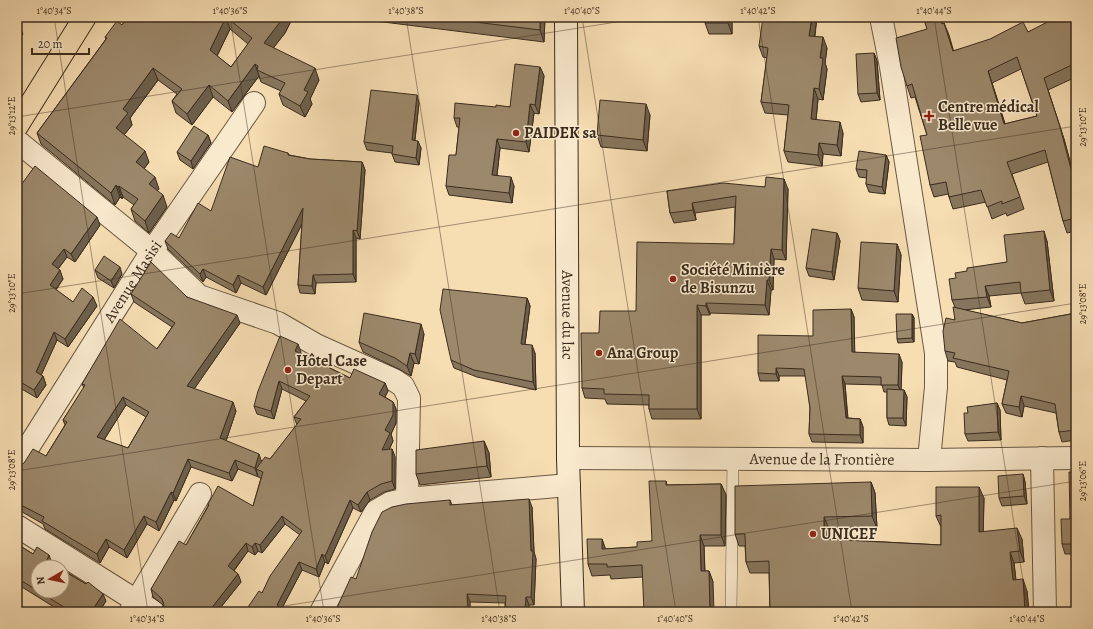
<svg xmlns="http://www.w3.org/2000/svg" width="1093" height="629" font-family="Alegreya,serif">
  <rect width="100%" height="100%" fill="#f6ddb2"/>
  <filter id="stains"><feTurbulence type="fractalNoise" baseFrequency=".005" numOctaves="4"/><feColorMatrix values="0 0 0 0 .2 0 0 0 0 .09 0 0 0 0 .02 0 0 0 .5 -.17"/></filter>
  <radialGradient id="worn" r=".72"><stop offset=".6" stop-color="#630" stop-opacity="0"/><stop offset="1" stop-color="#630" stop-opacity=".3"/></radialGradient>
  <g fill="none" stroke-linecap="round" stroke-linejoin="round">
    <g stroke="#6a5843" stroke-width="12">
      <path id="lane" d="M 731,612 L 733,459"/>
    </g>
    <g stroke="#6a5843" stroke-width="24">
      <g id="street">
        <path d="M 881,17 L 891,67 L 936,353 L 936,387 L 929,460"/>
        <path d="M 17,141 L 152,251 L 199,296 L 278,323 L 316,345 L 394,380 L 403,386 L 409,398 L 407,499"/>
        <path id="s1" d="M 568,458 L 929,460 L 1076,458"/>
        <path d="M 1042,458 L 1045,612"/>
        <path id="s2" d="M 17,465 L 152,251 L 254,103"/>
        <path d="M 17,526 L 154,612"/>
        <path d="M 130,612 L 200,494"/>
        <path d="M 321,612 L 376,511 L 390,503 L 407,499 L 569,485"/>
      </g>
    </g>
    <g stroke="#3b2c1e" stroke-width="24">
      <g id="secondary">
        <path id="s3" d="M 566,17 L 568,458 L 573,612"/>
      </g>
    </g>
    <g stroke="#3b2c1e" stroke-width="24">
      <path id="highway" d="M 17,126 L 85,17"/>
    </g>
    <use href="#lane" stroke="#f9e9cd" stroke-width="11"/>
    <use href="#street" stroke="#f9e9cd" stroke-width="22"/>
    <use href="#secondary" stroke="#f9e9cd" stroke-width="22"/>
    <use href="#highway" stroke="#f6ddb2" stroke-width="22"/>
  </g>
  <path fill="#86755c" stroke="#3b2c1e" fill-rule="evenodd" d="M 128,17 L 293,17 L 285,33 L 273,48 L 319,80 L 310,99 L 312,104 L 305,117 L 283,105 L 279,94 L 281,91 L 261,82 L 259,76 L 232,112 L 213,97 L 192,125 L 176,113 L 172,101 L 177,94 L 158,80 L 130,118 L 132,125 L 124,135 L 149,162 L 144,169 L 159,189 L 157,191 L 167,207 L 149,233 L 135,221 L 131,209 L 134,205 L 123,197 L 122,199 L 120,197 L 115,205 L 41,144 L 37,133 L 106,39 L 105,37 L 122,25 ZM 230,29 L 248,44 L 231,67 L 217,56 Z
    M 343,17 L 545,17 L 544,42 Z
    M 732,17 L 732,34 L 709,34 L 705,23 Z
    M 817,17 L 815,36 L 827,48 L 825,63 L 827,69 L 823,100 L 818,99 L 816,120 L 843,133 L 841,156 L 823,154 L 822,166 L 788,162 L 784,151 L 788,115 L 765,113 L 761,102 L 767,58 L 763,57 L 759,46 Z
    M 1076,17 L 1076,77 L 1048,90 L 1064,139 L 1076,184 L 1076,231 L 1067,233 L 1063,221 L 1048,162 L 1012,174 L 1024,209 L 1007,216 L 1006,213 L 992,219 L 986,202 L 953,209 L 948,194 L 934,197 L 930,185 L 927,135 L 915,97 L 911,98 L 907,86 L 927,29 L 944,23 L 953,51 L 1028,32 ZM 1021,69 L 1037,116 L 1005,124 L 992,83 Z
    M 874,53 L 877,61 L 880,100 L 861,102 L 858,94 Z
    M 540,67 L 544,76 L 539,114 L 534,113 L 529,152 L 500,148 L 497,175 L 514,186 L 512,203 L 449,195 L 446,186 L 456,155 L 459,127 L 457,127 L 454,118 L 496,107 L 510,107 Z
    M 419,103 L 415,140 L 421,148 L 419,165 L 395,162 L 392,154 L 392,153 L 367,150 L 364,142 Z
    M 650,115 L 647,151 L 601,147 L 597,135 Z
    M 208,135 L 211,143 L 193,169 L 180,160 L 177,152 Z
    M 288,153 L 289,155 L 310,159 L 362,162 L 365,170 L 360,239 L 356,238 L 356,282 L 316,283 L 315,294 L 300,293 L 298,285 L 302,224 L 266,295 L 241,283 L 236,293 L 206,277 L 203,282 L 168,249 L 165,241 L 179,238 L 211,211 L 258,167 Z
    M 886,155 L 889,162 L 885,194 L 869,192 L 866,184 L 867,178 L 859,177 L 856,169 Z
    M 765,187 L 788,189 L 786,260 L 774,259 L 773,290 L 771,290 L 769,315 L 710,313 L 710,315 L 701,315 L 701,419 L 652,419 L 649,409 L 649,405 L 607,404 L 605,399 L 585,398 L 582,388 L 599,333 L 636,311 L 734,244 L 735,207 L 695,213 L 696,220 L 674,223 L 670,213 L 667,191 Z
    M 17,188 L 100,225 L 75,262 L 67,257 L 58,269 L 63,279 L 56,290 L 73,302 L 97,306 L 68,347 L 57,340 L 41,375 L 43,376 L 46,385 L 37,398 L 20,388 L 17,392 Z
    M 837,233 L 840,241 L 834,280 L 809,276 L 806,268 Z
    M 1047,241 L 1054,301 L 1025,304 L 1021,293 L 989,296 L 991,307 L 964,310 L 1022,323 L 1076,313 L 1076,440 L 1062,442 L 1059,432 L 1056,413 L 1024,406 L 1022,417 L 1006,413 L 1002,404 L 1007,380 L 957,367 L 955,362 L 948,361 L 945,351 L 955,320 L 955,307 L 952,300 L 956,278 L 967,271 L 1007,262 Z
    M 897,244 L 901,255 L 898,302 L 862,300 L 858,288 Z
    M 95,270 L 122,274 L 114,288 L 98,278 Z
    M 131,294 L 187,297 L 240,323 L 194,389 L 236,411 L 226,441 L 262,461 L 270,459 L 297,425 L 294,417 L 306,401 L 282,389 L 274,419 L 257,414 L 254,406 L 301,352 L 300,353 L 350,378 L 385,383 L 388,391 L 385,397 L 393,402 L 396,409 L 396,423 L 391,434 L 393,441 L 389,450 L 392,449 L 395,457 L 395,489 L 384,492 L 370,500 L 361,512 L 353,508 L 328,564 L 325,562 L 319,577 L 302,570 L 282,608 L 287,612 L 249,612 L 248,607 L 262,593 L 300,535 L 285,524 L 262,553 L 258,551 L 255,555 L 248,551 L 234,571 L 238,574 L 241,582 L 217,612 L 160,612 L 162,610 L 163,605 L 153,597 L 151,589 L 186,545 L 208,506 L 208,504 L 253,506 L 261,478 L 238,469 L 232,481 L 191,467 L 176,501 L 174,500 L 159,531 L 147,524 L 127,558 L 109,547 L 100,563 L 45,529 L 43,524 L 17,509 L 17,468 L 46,456 L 65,425 L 63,420 L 84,388 L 82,384 L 157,349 L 172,327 L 134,302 ZM 126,405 L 146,417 L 128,448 L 104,440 Z
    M 527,298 L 530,306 L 525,344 L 535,353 L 536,390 L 477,377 L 454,368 L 451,360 Z
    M 851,309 L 854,317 L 854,352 L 902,362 L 901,390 L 904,390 L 907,397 L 906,426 L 889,425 L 887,418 L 887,392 L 884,392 L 882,385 L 845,384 L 848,418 L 860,419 L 863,427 L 863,443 L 812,442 L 809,434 L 810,408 L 806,376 L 779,376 L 779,381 L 760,381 L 758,373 L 813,336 Z
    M 912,314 L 914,318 L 914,342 L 898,343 L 897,339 Z
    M 424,334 L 419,364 L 414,363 L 411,376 L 399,369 L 363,352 L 359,342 Z
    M 997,403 L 1000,410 L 1001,440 L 968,441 L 965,434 L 968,413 Z
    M 484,441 L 489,453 L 491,477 L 420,485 L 416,474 Z
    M 1076,472 L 1076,554 L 1065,554 L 1062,544 L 1070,519 Z
    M 1023,474 L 1025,482 L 1027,504 L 1002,506 L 999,498 Z
    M 666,481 L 667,485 L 721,484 L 726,495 L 725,546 L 704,546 L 705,571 L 709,571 L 713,582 L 643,577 L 611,579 L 610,575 L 592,576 L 588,564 L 602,539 L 605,549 L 637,547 L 652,541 Z
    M 871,482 L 875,493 L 877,528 L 829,529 L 828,539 L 941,545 L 941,527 L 936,516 L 984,498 L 983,532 L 1022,539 L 1024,562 L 1014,563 L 1016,580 L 1027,591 L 1029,612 L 770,612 L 769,573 L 750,573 L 746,562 L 745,546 L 739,546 L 735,534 Z
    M 450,500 L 452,505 L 532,507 L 534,552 L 536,559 L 534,605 L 529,605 L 529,612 L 505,612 L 505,603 L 470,602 L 470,612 L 335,612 L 356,579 Z
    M 17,544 L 33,554 L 52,563 L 86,584 L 106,601 L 99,612 L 62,612 L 17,584 Z"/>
  <path fill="#6d5f4b" stroke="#3b2c1e" d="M 17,17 L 22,17 L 17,24 Z
    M 226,17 L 230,29 L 214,62 L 210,50 Z
    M 283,17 L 293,17 L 285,33 L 268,55 L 264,43 Z
    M 540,17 L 545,17 L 544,42 L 540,30 Z
    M 728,17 L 732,17 L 732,34 L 728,23 Z
    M 812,17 L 817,17 L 813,47 L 809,36 Z
    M 944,23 L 949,35 L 957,63 L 953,51 Z
    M 19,25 L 23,34 L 17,43 L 17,28 Z
    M 823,37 L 827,48 L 825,63 L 827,69 L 823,100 L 819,89 L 820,58 Z
    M 874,53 L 877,61 L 880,100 L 877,93 Z
    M 255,64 L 259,76 L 232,112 L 228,101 Z
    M 540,67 L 544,76 L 539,114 L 535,105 Z
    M 153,68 L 158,80 L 130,118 L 132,125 L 120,140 L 116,128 L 123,109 Z
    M 315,68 L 319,80 L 310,99 L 312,104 L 305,117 L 300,106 L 304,90 Z
    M 988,71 L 992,83 L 1009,136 L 1004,124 Z
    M 209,85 L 213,97 L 192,125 L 187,114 Z
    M 814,88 L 818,99 L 815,130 L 811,119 Z
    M 1048,90 L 1064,139 L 1076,184 L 1076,188 Z
    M 417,95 L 419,103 L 414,147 L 412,140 Z
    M 530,104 L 534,113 L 529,152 L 526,142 Z
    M 646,104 L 650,115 L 647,151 L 643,140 Z
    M 840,122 L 843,133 L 841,156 L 837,145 Z
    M 208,135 L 211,143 L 193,169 L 191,161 Z
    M 497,139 L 500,148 L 496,184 L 492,175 Z
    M 418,141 L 421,148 L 419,165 L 416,158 Z
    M 819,143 L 823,154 L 822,166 L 818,155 Z
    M 145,151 L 149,162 L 140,174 L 136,162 Z
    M 886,155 L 889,162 L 885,194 L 882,187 Z
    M 362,162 L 365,170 L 360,239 L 357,231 Z
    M 155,177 L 159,189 L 153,196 L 149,184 Z
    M 511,177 L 514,186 L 512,203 L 509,193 Z
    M 784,179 L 788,189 L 786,260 L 782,250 Z
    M 116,185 L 120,197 L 115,205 L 111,193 Z
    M 119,186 L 123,197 L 122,199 L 118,187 Z
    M 163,195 L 167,207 L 149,233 L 145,221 Z
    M 692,203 L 695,213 L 696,220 L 693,210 Z
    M 303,208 L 306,216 L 266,295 L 263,287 Z
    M 97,217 L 100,225 L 75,262 L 71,254 Z
    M 353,230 L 356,238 L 356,282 L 353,274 Z
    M 1044,231 L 1047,241 L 1054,301 L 1050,290 Z
    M 837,233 L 840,241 L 834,280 L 832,272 Z
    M 897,244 L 901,255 L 898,302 L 894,291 Z
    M 64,249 L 67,257 L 55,273 L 52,264 Z
    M 771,249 L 774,259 L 773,290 L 769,280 Z
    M 120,267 L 122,274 L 114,288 L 111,281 Z
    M 203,269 L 206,277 L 203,282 L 200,274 Z
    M 60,270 L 63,279 L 53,294 L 50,285 Z
    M 238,275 L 241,283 L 236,293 L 233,285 Z
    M 313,275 L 316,283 L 315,294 L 312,286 Z
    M 767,280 L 771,290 L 769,315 L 765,305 Z
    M 985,286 L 989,296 L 991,307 L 987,297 Z
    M 93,297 L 97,306 L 68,347 L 65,339 Z
    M 527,298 L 530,306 L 524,351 L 521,344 Z
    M 706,303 L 710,313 L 710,315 L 706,306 Z
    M 697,305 L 701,315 L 701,419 L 697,409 Z
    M 851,309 L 854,317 L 855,360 L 852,352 Z
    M 912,314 L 914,318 L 914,342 L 912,338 Z
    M 237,315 L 240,323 L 190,395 L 187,386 Z
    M 421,324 L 424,334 L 419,364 L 415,354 Z
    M 54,332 L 57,340 L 39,380 L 36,372 Z
    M 298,344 L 301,352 L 298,359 L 295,351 Z
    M 532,345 L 535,353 L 536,390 L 533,382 Z
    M 410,353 L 414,363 L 411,376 L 407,366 Z
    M 899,354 L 902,362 L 901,393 L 898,385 Z
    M 776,368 L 779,376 L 779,381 L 776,374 Z
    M 43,376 L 46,385 L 37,398 L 34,390 Z
    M 842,376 L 845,384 L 848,426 L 846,418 Z
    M 17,380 L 20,388 L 17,392 Z
    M 279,381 L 282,389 L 274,419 L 271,411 Z
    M 385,383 L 388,391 L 382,402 L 379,394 Z
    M 904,390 L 907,397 L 906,426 L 903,418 Z
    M 1021,396 L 1024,406 L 1022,417 L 1019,407 Z
    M 123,397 L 126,405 L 100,446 L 97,437 Z
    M 233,402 L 236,411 L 224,447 L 220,438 Z
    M 393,402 L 396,409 L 396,423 L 391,434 L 393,441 L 385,458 L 382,450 L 385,430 Z
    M 997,403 L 1000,410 L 1001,440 L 998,432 Z
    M 860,419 L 863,427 L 863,443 L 860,435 Z
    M 484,441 L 489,453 L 491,477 L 487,466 Z
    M 392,449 L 395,457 L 395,489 L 392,481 Z
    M 259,454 L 262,463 L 256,469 L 258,477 L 255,468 Z
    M 188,459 L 191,467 L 176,501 L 173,493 Z
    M 235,460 L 238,469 L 232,481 L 229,473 Z
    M 1023,474 L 1025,482 L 1027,504 L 1024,496 Z
    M 871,482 L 875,493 L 877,528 L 872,516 Z
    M 721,484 L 726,495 L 725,546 L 721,535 Z
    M 979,487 L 984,498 L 983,543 L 979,532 Z
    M 171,492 L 174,500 L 159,531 L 156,522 Z
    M 367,492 L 370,500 L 361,512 L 358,505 Z
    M 529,499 L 532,507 L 534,552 L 536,559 L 534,605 L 531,597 L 531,551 Z
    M 350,500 L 353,508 L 328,564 L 325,556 Z
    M 144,516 L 147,524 L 127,558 L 124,550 Z
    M 282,516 L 285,524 L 262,553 L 260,545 Z
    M 824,517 L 829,529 L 828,551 L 824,539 Z
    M 1017,528 L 1022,539 L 1024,562 L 1020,551 Z
    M 700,535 L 704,546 L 705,582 L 701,571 Z
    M 106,539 L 109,547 L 100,563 L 97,554 Z
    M 602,539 L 606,550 L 602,549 Z
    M 246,543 L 248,551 L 231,574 L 228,566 Z
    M 255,543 L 258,551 L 255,555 L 252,547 Z
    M 1010,552 L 1014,563 L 1017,591 L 1013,580 Z
    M 322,554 L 325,562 L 319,577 L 316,569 Z
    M 49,555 L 52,563 L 50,567 L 47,560 Z
    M 299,562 L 302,570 L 280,612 L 277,605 Z
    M 709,571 L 713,582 L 714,612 L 710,612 Z
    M 238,574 L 241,582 L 217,612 L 211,612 L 210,610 Z
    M 1023,579 L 1027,591 L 1029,612 L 1025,612 Z
    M 103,594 L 106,601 L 99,612 L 91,612 Z
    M 467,594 L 470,602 L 470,612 L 468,612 Z
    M 526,597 L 529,605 L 529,612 L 525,612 Z"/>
  <path fill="#9c886b" stroke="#3b2c1e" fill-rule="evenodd" d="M 128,17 L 283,17 L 280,22 L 264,43 L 315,68 L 304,90 L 308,92 L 300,106 L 279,94 L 285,83 L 257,70 L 258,66 L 255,64 L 228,101 L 209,85 L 187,114 L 172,101 L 182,89 L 153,68 L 123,109 L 128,113 L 116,128 L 145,151 L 136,162 L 155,177 L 149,184 L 163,195 L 145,221 L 131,209 L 138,199 L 119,186 L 118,187 L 116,185 L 111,193 L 37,133 L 107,38 L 105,37 L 117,21 L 122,25 ZM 226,17 L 252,38 L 231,67 L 210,50 Z
    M 434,17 L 540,17 L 540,30 Z
    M 705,17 L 728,17 L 728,23 L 705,23 Z
    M 763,17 L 812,17 L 809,36 L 823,37 L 820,58 L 823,58 L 819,89 L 814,88 L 811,119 L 840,122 L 837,145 L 819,143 L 818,155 L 784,151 L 789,105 L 761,102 L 768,48 L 759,46 Z
    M 923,17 L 940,17 L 942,24 L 944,23 L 953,51 L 990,39 L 1023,22 L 1028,32 L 1057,17 L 1076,17 L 1076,63 L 1044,78 L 1060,127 L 1076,188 L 1076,218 L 1063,221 L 1045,150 L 1007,162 L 1020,197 L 1002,204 L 1002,201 L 987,207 L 981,190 L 949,197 L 946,182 L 930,185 L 920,136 L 927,135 L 912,84 L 907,86 L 901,67 L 896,38 L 927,29 ZM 1017,57 L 1037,116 L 1004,124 L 988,71 Z
    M 17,23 L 19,25 L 17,28 Z
    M 874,53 L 877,93 L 858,94 L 856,54 Z
    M 515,64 L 540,67 L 535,105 L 530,104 L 526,142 L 497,139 L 492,175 L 511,177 L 509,193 L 446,186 L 449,155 L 456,155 L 460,118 L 454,118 L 455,103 L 496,107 L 496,105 L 510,107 Z
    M 371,90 L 417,95 L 412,140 L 418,141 L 416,158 L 392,154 L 393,146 L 364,142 Z
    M 600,100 L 646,104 L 643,140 L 597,135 Z
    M 194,126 L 208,135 L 191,161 L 177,152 Z
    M 264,146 L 288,153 L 288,155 L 310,159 L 362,162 L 357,231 L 353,230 L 353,274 L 313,275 L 312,286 L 298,285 L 303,208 L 263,287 L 238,275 L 233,285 L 203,269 L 200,274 L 165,241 L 171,233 L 179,238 L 198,203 L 211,211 L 230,157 L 258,167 Z
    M 859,151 L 886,155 L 882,187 L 866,184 L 867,170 L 856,169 Z
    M 35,166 L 97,217 L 71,254 L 64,249 L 52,264 L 60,270 L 50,285 L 73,302 L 82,288 L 93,297 L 65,339 L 54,332 L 36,372 L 43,376 L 34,390 L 17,380 L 17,188 L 18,189 Z
    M 766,177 L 784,179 L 782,250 L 771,249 L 769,280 L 767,280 L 765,305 L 706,303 L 706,306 L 697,305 L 697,409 L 649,409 L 649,395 L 604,394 L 604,389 L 582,388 L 581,333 L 599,333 L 600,311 L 636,311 L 637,242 L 734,244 L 736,196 L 692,203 L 693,210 L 670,213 L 667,191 L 723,183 L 765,187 Z
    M 812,229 L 837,233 L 832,272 L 806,268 Z
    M 1044,231 L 1050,290 L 1021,293 L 1020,282 L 985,286 L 987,297 L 952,300 L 949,279 L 956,278 L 955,273 L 967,271 L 967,268 L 1007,262 L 1004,235 Z
    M 861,242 L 897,244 L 894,291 L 858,288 Z
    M 104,256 L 120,267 L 111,281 L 95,270 Z
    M 151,262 L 187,297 L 237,315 L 187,386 L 233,402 L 220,438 L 259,454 L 255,468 L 235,460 L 229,473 L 188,459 L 173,493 L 171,492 L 156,522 L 144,516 L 124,550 L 106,539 L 97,554 L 42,521 L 44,517 L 17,503 L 17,468 L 24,463 L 33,449 L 46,456 L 67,422 L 63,420 L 85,385 L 82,384 L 120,319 L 157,349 L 175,323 L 131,294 ZM 123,397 L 149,412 L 128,448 L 97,437 Z
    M 443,289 L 527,298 L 521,344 L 532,345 L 533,382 L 474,370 L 451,360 L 440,310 Z
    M 953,307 L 1022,323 L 1076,313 L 1076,407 L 1074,407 L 1076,419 L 1076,430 L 1059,432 L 1055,404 L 1021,396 L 1019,407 L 1002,404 L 1009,371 L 953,358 L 955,353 L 945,351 L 943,331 L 946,318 L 955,320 Z
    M 851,309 L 852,352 L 899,354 L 898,385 L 881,385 L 881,377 L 842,376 L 846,418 L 860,419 L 860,435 L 809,434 L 810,408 L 804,369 L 776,368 L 776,374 L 758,373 L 758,335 L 813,336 L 813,310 Z
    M 364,313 L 421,324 L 415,354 L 410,353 L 407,366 L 395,358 L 359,342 Z
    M 896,314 L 912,314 L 912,338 L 897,339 Z
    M 280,336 L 298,344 L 295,351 L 350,378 L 354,369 L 385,383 L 379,394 L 393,402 L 393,415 L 385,430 L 390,433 L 382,450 L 392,449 L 392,481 L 381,484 L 367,492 L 358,505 L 350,500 L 325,556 L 322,554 L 316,569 L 299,562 L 277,605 L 287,612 L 254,612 L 248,607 L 259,591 L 262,593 L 270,576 L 302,531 L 282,516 L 260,545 L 255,543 L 252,547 L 246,543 L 228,566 L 238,574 L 210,610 L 213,612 L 160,612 L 162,610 L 164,605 L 162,599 L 151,589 L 179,541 L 186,545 L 209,505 L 208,504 L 218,486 L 253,506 L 263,472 L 256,469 L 265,457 L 270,459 L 301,419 L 294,417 L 310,396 L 279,381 L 271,411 L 254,406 L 258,391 Z
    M 887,389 L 904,390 L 903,418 L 887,418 Z
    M 997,403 L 998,432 L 965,434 L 964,413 L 968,413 L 967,407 Z
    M 484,441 L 487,466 L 416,474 L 416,450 Z
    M 1069,472 L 1076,472 L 1076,544 L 1062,544 L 1061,519 L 1070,519 Z
    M 1023,474 L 1024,496 L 999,498 L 998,476 Z
    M 649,481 L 666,481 L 666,485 L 721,484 L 721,535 L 700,535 L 701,571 L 709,571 L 710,612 L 644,612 L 642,565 L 607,567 L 607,564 L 588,564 L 587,539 L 602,539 L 602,549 L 637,547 L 637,542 L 652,541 Z
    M 871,482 L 872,516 L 824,517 L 824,539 L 941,545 L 941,515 L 936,516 L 936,487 L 979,487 L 979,532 L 1017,528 L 1020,551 L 1010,552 L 1013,580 L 1023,579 L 1025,612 L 770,612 L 769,561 L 746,562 L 745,534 L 735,534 L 735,486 Z
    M 529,499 L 531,551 L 533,551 L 531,597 L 526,597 L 525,612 L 505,612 L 506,596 L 467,594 L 468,612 L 335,612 L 351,577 L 356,579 L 372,532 L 382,512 L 392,507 L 406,504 L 450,500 L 450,505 Z
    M 17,544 L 33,554 L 37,547 L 49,555 L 47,560 L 58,567 L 38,567 L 38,591 L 62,591 L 62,570 L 86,584 L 88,582 L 103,594 L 91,612 L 72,612 L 17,578 Z
    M 17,608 L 24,612 L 17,612 Z"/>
  <path fill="none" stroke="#3b2c1e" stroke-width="1" stroke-opacity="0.45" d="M 54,17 L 148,612M 230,17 L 324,612M 406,17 L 500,612M 582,17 L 676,612M 758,17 L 852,612M 934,17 L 1028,612M 17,117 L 648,17M 17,294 L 1076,126M 17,471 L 1076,303M 246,612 L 1076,481"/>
  <g fill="#8f2418" stroke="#f9e9cd" stroke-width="1.5">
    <path d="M927 110h4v4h4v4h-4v4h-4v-4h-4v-4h4z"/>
    <circle cx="516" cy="133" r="4"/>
    <circle cx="673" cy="279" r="4"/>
    <circle cx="599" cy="353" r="4"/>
    <circle cx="288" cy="370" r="4"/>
    <circle cx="813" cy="534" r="4"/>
  </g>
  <g text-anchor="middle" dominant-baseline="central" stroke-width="3" stroke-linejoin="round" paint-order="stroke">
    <g font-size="16" font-weight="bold" fill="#3b2c1e" stroke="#f9e9cd" text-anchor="start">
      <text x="938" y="107">Centre médical<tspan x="938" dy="18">Belle vue</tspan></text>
      <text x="524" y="133">PAIDEK sa</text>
      <text x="681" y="270">Société Minière<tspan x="681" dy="18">de Bisunzu</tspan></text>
      <text x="607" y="353">Ana Group</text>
      <text x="296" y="361">Hôtel Case<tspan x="296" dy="18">Depart</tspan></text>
      <text x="821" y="534">UNICEF</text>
    </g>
    <g font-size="16" fill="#3b2c1e" stroke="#f9e9cd">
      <text stroke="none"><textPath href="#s2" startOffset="217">Avenue Masisi</textPath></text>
      <text stroke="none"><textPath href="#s3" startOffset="298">Avenue du lac</textPath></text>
      <text stroke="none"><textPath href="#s1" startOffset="254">Avenue de la Frontière</textPath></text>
    </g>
  </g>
  <rect width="1093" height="629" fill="none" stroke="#f6ddb2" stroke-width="44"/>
  <g transform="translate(50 579) rotate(261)"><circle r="19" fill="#f9e9cd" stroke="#ad9d87"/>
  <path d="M0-3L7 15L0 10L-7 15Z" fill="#8f2418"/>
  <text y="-6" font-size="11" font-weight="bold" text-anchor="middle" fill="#3b2c1e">N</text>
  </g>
  <path d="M32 48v6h57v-6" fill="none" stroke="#3b2c1e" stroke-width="2"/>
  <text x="38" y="48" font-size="12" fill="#3b2c1e" stroke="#f9e9cd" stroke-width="3" paint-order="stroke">20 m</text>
  <rect x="22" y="22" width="1049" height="585" fill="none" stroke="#3b2c1e" stroke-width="1.5"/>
  <g font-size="10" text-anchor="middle" fill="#3b2c1e">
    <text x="54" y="14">1°40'34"S</text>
    <text x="230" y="14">1°40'36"S</text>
    <text x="406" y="14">1°40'38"S</text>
    <text x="582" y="14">1°40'40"S</text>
    <text x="758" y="14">1°40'42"S</text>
    <text x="934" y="14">1°40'44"S</text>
    <text transform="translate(11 116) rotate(-90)" y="4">29°13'12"E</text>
    <text transform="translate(1082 127) rotate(-90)" y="4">29°13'10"E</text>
    <text transform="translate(11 293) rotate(-90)" y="4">29°13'10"E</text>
    <text transform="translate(1082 304) rotate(-90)" y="4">29°13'08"E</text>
    <text transform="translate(11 470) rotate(-90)" y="4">29°13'08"E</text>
    <text transform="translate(1082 481) rotate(-90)" y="4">29°13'06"E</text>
    <text x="147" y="622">1°40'34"S</text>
    <text x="323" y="622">1°40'36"S</text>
    <text x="499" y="622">1°40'38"S</text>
    <text x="675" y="622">1°40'40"S</text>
    <text x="851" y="622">1°40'42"S</text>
    <text x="1027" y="622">1°40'44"S</text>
  </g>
  <rect width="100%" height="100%" filter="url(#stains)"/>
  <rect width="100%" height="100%" fill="url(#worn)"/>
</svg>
